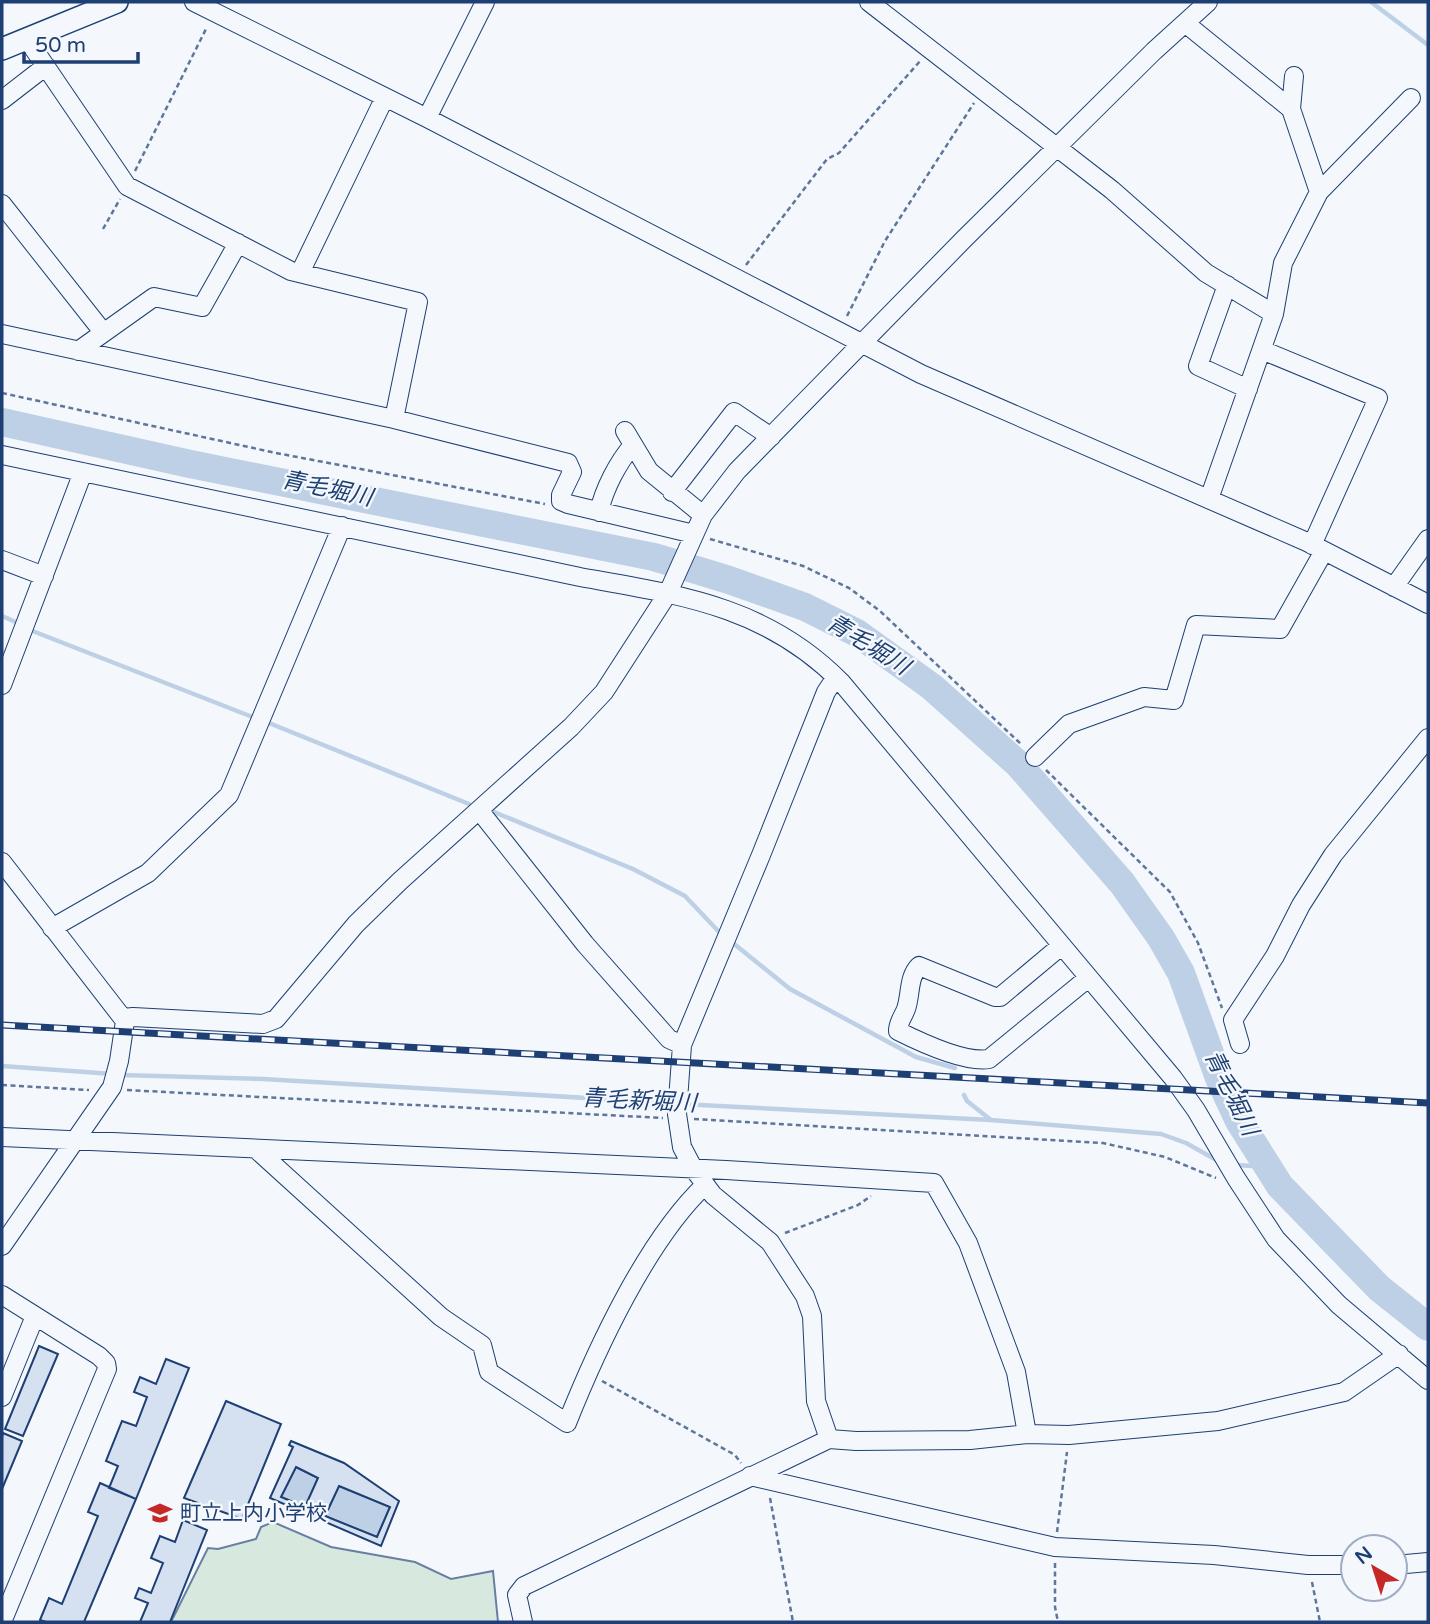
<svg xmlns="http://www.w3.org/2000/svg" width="1430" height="1624" font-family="'Varela Round','Noto Sans JP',sans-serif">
  <rect width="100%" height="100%" fill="#f4f7fb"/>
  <path fill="#d7e8df" stroke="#687fa3" stroke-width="2" d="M 273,1522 L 331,1547 L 415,1562 L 451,1579 L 493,1571 L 498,1622 L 171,1622 L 208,1548 L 218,1549 L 256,1539 L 261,1527 Z"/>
  <path fill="#bed0e5" stroke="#687fa3" stroke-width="2" d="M 296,1467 L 318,1478 L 305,1507 L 281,1497 Z
    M 339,1486 L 390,1507 L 377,1537 L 325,1516 Z"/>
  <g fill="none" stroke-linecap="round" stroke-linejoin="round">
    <path stroke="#bed0e5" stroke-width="4.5" d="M 1371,2 L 1428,45
      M 2,616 L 18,623
      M 30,630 L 255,718
      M 269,723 L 469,804
      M 494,812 L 633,869 L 685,896 L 721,934
      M 733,943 L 790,989 L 916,1057 L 955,1068
      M 2,1066 L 113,1074
      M 121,1075 L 263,1079 L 672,1103
      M 964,1095 L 967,1101 L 991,1120
      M 680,1104 L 991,1120 L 1161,1134 L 1186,1143 L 1220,1162
      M 1236,1165 L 1269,1167"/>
    <path stroke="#bed0e5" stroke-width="28" d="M 2,422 L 190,464 L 654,557 L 729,580 L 805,607 L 857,633 L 932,687 L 1018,764 L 1122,883 L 1161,938 L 1181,973 L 1219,1078 L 1239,1121 L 1280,1186 L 1379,1288 L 1428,1327"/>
  </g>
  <path fill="#d5e0f0" stroke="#1d3f73" stroke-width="2" fill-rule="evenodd" d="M 39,1346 L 58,1354 L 23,1436 L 5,1429 Z
    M 166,1359 L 189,1368 L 136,1499 L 109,1488 L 118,1466 L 106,1461 L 122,1421 L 136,1426 L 147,1397 L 134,1392 L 140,1377 L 156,1384 Z
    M 226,1401 L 281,1424 L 242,1519 L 184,1498 Z
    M 3,1433 L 22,1441 L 2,1489 L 2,1437 Z
    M 291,1441 L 344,1463 L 399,1501 L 381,1546 L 270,1498 L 293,1447 L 289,1445 ZM 296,1467 L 318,1478 L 305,1507 L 281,1497 ZM 339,1486 L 390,1507 L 377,1537 L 325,1516 Z
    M 100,1483 L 136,1499 L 84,1622 L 46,1622 L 40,1620 L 49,1598 L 62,1604 L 98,1516 L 88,1512 Z
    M 183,1520 L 207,1530 L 170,1622 L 140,1622 L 148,1603 L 135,1598 L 139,1588 L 151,1593 L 163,1563 L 151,1558 L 160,1536 L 175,1542 Z"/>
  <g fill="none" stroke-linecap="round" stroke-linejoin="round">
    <g stroke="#1d3f73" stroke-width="20">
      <path id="minor" d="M 194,2 L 427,118 L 921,374 L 1307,542 L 1428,604
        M 869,2 L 1112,190 L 1206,273 L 1274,314 L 1209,499
        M 1185,23 L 1291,109
        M 27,39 L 127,186 L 291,271 L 418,302 L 394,419
        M 1294,76 L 1291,109 L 1319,192
        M 2,100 L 46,66
        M 427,118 L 485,2
        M 2,204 L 103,332
        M 300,273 L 385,97
        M 1227,285 L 1198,366 L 1248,389
        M 1274,314 L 1283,263 L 1319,192 L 1411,98
        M 2,334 L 394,419 L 568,463 L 572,472 L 561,495 L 561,501 L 568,504 L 694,534
        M 1262,350 L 1378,398 L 1312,545
        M 78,351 L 154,297 L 202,307 L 238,243
        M 625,431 L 649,471 L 703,515
        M 2,455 L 580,577 C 680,595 766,606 841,682 L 1173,1078 L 1196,1110 L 1236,1178 L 1276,1239 L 1339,1305 L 1428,1380
        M 672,492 L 734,412 L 771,437
        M 599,512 C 604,489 618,462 633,445
        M 2,560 L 44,576
        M 1394,587 L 1428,539
        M 2,685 L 83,472
        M 1035,757 L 1069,724 L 1144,697 L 1174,700 L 1196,625 L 1280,629 L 1324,551
        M 479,810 L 585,944 L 669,1039 L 682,1045
        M 2,862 L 125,1021 L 119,1061 L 112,1087 L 2,1246
        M 52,928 L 148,873 L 229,795 L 342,526
        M 1061,946 L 1000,997 L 995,997 L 919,966 C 908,977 911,995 906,1009 C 903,1017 898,1022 898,1031 C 920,1042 965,1063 989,1059 L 1087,979
        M 124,1018 L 133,1017 L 263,1024 L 276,1019 L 356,924 L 400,881 L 571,727 L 604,692 L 668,593 L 703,515 L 737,471 L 964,239 L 1154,51 L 1208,2
        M 1240,1044 L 1233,1020 L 1275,956 L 1301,905 L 1333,855 L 1428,738
        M 2,1137 L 726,1170 L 934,1183 L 968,1243 L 1016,1372 L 1027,1434
        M 256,1149 L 441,1317 L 482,1345 L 489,1372 L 567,1423 C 597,1348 647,1240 705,1185
        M 2,1295 L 99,1356 L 106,1363 L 107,1369 L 2,1622
        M 2,1397 L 35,1316
        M 829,1439 L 816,1401 L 812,1316 L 805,1296 L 770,1242 L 713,1195 L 693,1168 L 682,1147 L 677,1114 L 682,1045 L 761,855 L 826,692 L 836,677
        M 750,1476 L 1055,1547 L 1214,1555 L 1308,1565 L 1353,1565
        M 1395,1565 L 1428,1562
        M 523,1622 L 517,1595 L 524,1586 L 829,1439 L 856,1441 L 970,1440 L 1027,1434 L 1069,1435 L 1218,1421 L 1344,1392 L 1399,1354"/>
    </g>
    <g stroke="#1d3f73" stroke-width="24">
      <path id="major" d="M 2,49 L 117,2"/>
    </g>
    <path stroke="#5e769c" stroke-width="2.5" stroke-dasharray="5 3.5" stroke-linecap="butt" d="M 135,171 L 207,27
      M 103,229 L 120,199
      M 746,265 L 827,159 L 839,153 L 921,60
      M 847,316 L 885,241 L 974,103
      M 2,393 L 276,453 L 545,504
      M 710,539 L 803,566 L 849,588 L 880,611 L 1022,745
      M 1046,770 L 1170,892 L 1198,943 L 1222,1008
      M 2,1085 L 89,1090
      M 127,1090 L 663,1118
      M 694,1119 L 1103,1143 L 1165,1157 L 1216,1178
      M 785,1233 L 858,1205 L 871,1196
      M 602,1381 L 735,1455 L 741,1463
      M 770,1498 L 793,1622
      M 1057,1532 L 1067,1452
      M 1055,1563 L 1055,1607 L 1058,1622
      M 1312,1582 L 1320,1622"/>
    <use href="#minor" stroke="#f4f7fb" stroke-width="18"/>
    <use href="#major" stroke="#f4f7fb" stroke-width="21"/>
    <g stroke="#1d3f73" stroke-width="7">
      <path id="rail" d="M 2,1025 L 1428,1103"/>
    </g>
    <use href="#rail" stroke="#f4f7fb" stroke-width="4.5" stroke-dasharray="13" stroke-linecap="butt"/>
  </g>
  <defs>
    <g id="school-bare" transform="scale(1.89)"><path d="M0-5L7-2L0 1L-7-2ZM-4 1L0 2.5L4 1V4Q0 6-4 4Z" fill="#c62828" stroke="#f4f7fb" stroke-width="2.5" paint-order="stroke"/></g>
  </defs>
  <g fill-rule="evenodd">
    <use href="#school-bare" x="160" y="1513"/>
  </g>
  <g text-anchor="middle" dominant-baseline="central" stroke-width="5" stroke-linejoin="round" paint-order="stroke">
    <g font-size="21" fill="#1d3f73" stroke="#f4f7fb" text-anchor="start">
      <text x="180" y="1513">町立上内小学校</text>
    </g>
    <g font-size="23" font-style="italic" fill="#1d3f73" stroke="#f4f7fb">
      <text transform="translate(327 489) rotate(12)">青毛堀川</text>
      <text transform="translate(868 645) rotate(32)">青毛堀川</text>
      <text transform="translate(1231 1093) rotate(64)">青毛堀川</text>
      <text transform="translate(639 1101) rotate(3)">青毛新堀川</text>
    </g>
  </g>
  <rect width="1430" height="1624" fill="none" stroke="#1d3f73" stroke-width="7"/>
  <g transform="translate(1374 1568) rotate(321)"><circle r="33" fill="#f4f7fb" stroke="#9eadc5" stroke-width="2"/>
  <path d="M0-5L12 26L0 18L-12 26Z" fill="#c62828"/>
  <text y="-10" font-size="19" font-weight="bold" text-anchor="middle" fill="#1d3f73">N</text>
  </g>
  <path d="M24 52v10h114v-10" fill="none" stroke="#1d3f73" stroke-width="3.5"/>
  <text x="35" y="52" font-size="21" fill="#1d3f73" stroke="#f4f7fb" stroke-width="5" paint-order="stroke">50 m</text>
</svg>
